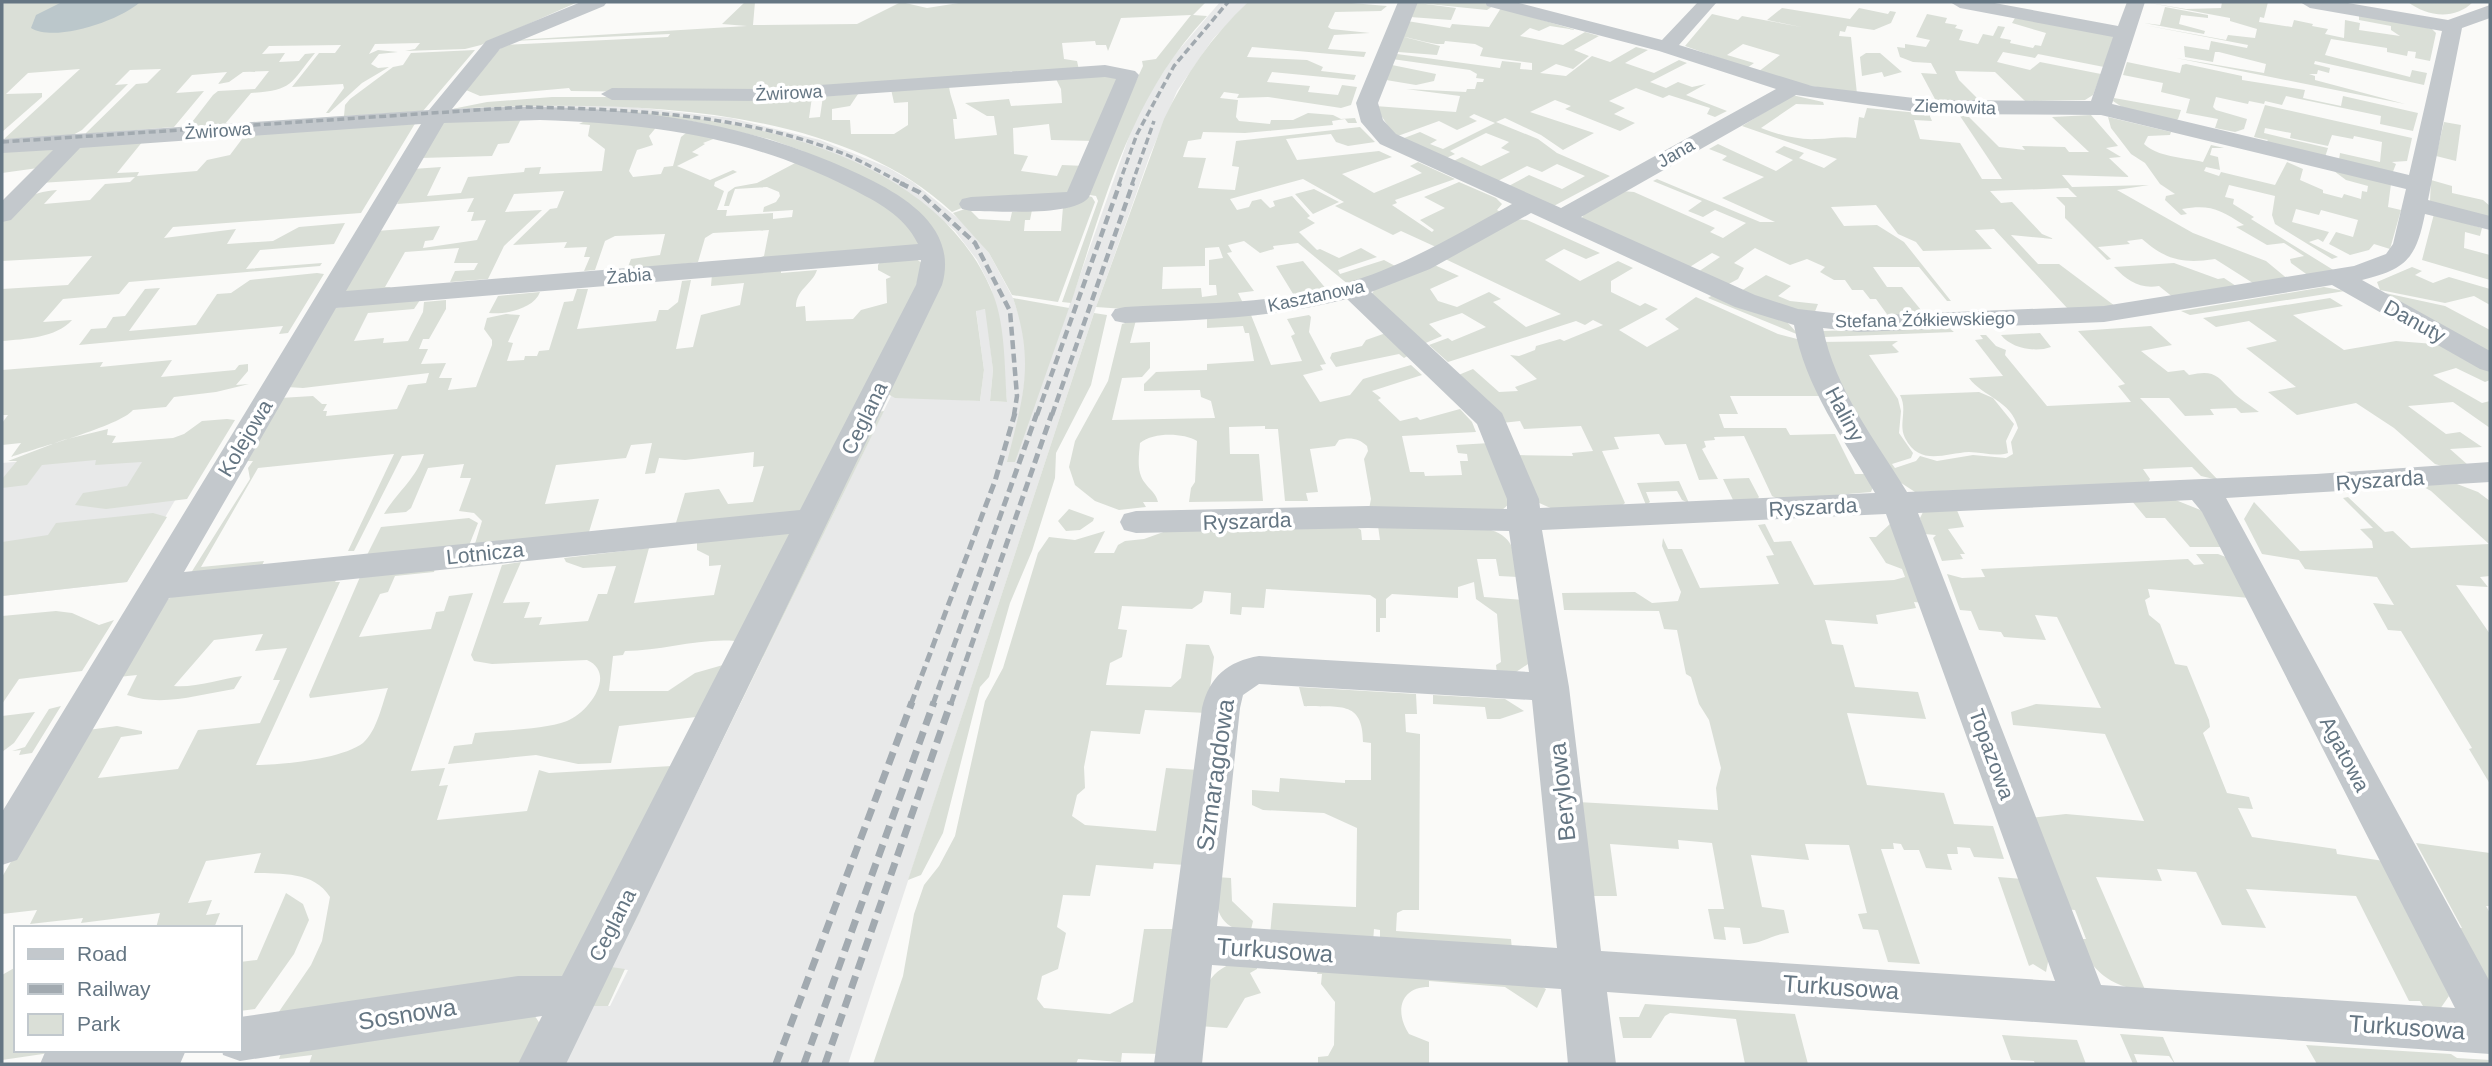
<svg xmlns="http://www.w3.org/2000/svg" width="2492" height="1066" font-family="Arial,sans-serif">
  <rect width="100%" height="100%" fill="#fafaf8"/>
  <path fill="#e8e9e9" d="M 1220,2 L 1248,2 L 1213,39 L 1177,91 L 1150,155 L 1094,313 L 848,1064 L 565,1064 L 593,1006 L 610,1006 L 628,970 L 611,968 L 891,396 L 980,401 L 984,370 L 976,310 L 986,309 L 993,370 L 990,401 L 1007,402 L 999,317 L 991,288 L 977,260 L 955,231 L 911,194 L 836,155 L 766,133 L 669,115 L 544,109 L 450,113 L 452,109 L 552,105 L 625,106 L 731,118 L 820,140 L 887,167 L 913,182 L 965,224 L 989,253 L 1013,298 L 1021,322 L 1027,363 L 1014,462 L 1137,114 L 1172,58 Z
    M 211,445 L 174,502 L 127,582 L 2,596 L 2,463 Z"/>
  <path fill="#dadfd7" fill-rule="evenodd" d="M 2,2 L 578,2 L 481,45 L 465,49 L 405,51 L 415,49 L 420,43 L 375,44 L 369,54 L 378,50 L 398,52 L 379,54 L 371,64 L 378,68 L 389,67 L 362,83 L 329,113 L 326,113 L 344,88 L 343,84 L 292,87 L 319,53 L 335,53 L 341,45 L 269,46 L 262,54 L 285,53 L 279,62 L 299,61 L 305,54 L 315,53 C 289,85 293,90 251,93 L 225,124 L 189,126 L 213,95 L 218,91 L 255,89 L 269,71 L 243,72 L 229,82 L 218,84 L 227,72 L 192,75 L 176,93 L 204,91 L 174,127 L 85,134 L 136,84 L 147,83 L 161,69 L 130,70 L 115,85 L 128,84 L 82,130 L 73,135 L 4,139 L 80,69 L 28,73 L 6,94 L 42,93 L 42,97 L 2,132 Z
    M 745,2 L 755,2 L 753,25 L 857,24 L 901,2 L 927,8 L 965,2 L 1206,2 L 1193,15 L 1207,16 C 1130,98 1105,199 1071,303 L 1062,302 L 1098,201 L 1096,196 L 1084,194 L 1143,66 L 1142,61 L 1156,59 L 1191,15 L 1121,18 L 1108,51 L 1106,45 L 1096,45 L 1095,41 L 1062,43 L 1064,59 L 1077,61 L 1079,70 L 1013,74 L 1012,71 L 998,75 L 725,93 L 571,91 L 569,88 L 480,96 L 466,90 L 494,54 L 505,45 L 668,37 L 670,34 L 512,41 L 515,40 L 747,26 L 722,24 Z
    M 1248,2 L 1340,2 L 1387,6 L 1381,11 L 1335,12 L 1328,27 L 1331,29 L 1370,33 L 1334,35 L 1328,49 L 1366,52 L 1364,57 L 1252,47 L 1247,57 L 1307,60 L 1323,67 L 1321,71 L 1356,75 L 1354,80 L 1272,72 L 1267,82 L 1310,86 L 1308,92 L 1338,95 L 1342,85 L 1357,87 L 1351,105 L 1341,108 L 1268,97 L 1237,98 L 1239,94 L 1224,92 L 1220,98 L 1238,100 L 1236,117 L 1239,121 L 1270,124 L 1271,120 L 1293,120 L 1308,113 L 1333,115 L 1341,119 L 1355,118 L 1357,123 L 1348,123 L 1345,119 L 1332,121 L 1333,125 L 1245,133 L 1203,132 L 1201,139 L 1188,141 L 1183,157 L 1206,158 L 1198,188 L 1235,190 L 1239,167 L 1232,166 L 1236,141 L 1360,127 L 1375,142 L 1348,146 L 1336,142 L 1331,134 L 1286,139 L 1297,160 L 1379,151 L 1392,157 L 1342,174 L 1374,193 L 1422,173 L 1410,166 L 1418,162 L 1455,179 L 1395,200 L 1397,203 L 1392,205 L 1432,232 L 1434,230 L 1420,220 L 1445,208 L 1424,197 L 1459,182 L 1496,198 L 1502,204 L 1497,210 L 1502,213 L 1436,247 L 1401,231 L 1393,235 L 1335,206 L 1344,202 L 1303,179 L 1230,199 L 1237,210 L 1249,207 L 1252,201 L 1261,199 L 1270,208 L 1275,206 L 1273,201 L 1292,196 L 1310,216 L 1307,218 L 1315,223 L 1299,232 L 1317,250 L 1320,249 L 1339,258 L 1361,248 L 1377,257 L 1338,270 L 1340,274 L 1384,260 L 1397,267 L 1349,285 L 1298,243 L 1273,246 L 1274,249 L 1260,253 L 1244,241 L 1228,245 L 1232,252 L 1227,253 L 1254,291 L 1238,293 L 1244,305 L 1125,309 L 1096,307 L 1164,119 C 1185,75 1212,36 1248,2 ZM 1219,247 L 1223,258 L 1209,260 L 1209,285 L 1216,285 L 1217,295 L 1202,297 L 1201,288 L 1162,289 L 1163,267 L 1205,266 L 1205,248 Z
    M 1415,2 L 1482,2 L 1493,6 L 1487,10 L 1418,3 L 1456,8 L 1451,20 L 1410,17 Z
    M 2222,2 L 2268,2 L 2264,18 L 2260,17 L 2259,22 L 2292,27 L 2294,20 L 2313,24 L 2312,26 L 2328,29 L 2325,34 L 2344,38 L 2345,20 L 2360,23 L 2359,30 L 2400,36 L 2391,30 L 2391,26 L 2359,20 L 2359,13 L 2432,29 L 2436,33 L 2430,61 L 2415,58 L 2416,52 L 2408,51 L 2407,56 L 2387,52 L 2387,48 L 2331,39 L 2325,55 L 2410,77 L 2412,70 L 2427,73 L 2424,85 L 2315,61 L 2314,64 L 2330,68 L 2329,73 L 2318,70 L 2317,74 L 2309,74 L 2315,76 L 2315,80 L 2405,104 L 2176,58 L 2264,73 L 2266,64 L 2219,52 L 2215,52 L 2213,62 L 2185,57 L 2184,46 L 2209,50 L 2211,41 L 2247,48 L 2248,45 L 2144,25 L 2226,40 L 2228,35 L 2255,38 L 2257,29 L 2230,21 L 2230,18 L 2150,3 L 2186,9 L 2221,8 Z
    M 2408,2 L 2473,2 C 2454,21 2426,16 2408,2 Z
    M 2165,7 L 2208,15 L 2208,18 L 2181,15 L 2179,24 L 2205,31 L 2204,34 L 2144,23 L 2160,25 Z
    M 1501,8 L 1576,30 L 1550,26 L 1539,31 L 1530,28 L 1520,36 L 1563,45 L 1585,32 L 1599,36 L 1574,50 L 1589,56 L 1573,69 L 1556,64 L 1540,73 L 1566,76 L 1592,56 L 1610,62 L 1636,47 L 1648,50 L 1625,63 L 1654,73 L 1679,60 L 1687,63 L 1650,82 L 1666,88 L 1678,82 L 1692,87 L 1706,84 L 1686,95 L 1727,111 L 1715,117 L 1707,114 L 1710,108 L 1669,95 L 1663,98 L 1636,88 L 1609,101 L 1625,108 L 1614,114 L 1635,123 L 1620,131 L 1565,109 L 1571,106 L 1555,100 L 1530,112 L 1594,133 L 1563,150 L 1541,135 L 1505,118 L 1496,122 L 1538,139 L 1557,153 L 1610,176 L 1550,208 L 1505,188 L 1529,175 L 1562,189 L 1585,176 L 1557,164 L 1542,172 L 1527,166 L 1494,183 L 1449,163 L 1462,157 L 1481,166 L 1510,152 L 1501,148 L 1509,142 L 1486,133 L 1450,151 L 1455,154 L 1442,160 L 1399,140 L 1420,132 L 1437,140 L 1430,144 L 1443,149 L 1495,123 L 1474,114 L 1469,117 L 1477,121 L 1457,130 L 1439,121 L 1395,137 L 1375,106 L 1456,112 L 1460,96 L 1406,89 L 1466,92 L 1467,89 L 1475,89 L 1477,82 L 1483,82 L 1484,79 L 1476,78 L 1477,74 L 1470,70 L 1392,59 L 1397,54 L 1500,68 L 1502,61 L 1521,63 L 1520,69 L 1532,70 L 1532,63 L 1480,56 L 1483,48 L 1475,44 L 1445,41 L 1444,44 C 1432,45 1417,39 1404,37 L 1440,46 L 1437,55 L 1398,52 L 1407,21 L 1450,28 L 1452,24 L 1489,27 Z
    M 1782,8 L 1850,19 L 1859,8 L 1888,14 L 1890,11 L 1896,12 L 1891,23 L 1874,30 L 1847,26 L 1845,32 L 1840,31 L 1839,36 L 1851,37 L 1857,94 L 1806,85 L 1758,72 L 1780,55 L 1743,44 L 1727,55 L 1754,63 L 1747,68 L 1685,46 L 1712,14 L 1738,20 L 1742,16 L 1801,27 L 1767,20 Z
    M 1927,14 L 1947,18 L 1945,23 L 1957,25 L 1955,28 L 1963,30 L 1959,40 L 1978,44 L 1983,34 L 1993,36 L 1998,26 L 2005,27 L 2000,38 L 2011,40 L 2010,43 L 2033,48 L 2035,45 L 2041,46 L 2046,33 L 2012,23 L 2015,18 L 2108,33 L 2114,38 L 2104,67 L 2038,54 L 2035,58 L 2003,52 L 1997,62 L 2030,70 L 2040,62 L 2101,74 L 2093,95 L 2085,100 L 2025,101 L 1995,72 L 1955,71 L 1959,80 L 1980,101 L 1936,101 L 1921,73 L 1937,74 L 1931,63 L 1913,62 L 1900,57 L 1897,47 L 1905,48 L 1905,44 L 1926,47 L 1930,40 L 1916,37 Z
    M 475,50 L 423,111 L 344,116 L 345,105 L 350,99 L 393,67 L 403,65 L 411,53 Z
    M 1866,53 L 1880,53 L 1902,72 L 1884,77 L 1882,72 L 1862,76 L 1860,57 Z
    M 2127,62 L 2180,73 L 2182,65 L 2186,64 L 2242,76 L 2242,80 L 2305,90 L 2303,98 L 2341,106 L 2343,96 L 2418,113 L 2413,131 L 2380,124 L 2381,116 L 2295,98 L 2286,96 L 2282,105 L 2265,101 L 2264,104 L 2249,101 L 2248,104 L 2216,97 L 2213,107 L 2216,110 L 2247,119 L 2244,129 L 2235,132 L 2215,128 L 2218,119 L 2186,113 L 2190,99 L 2161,92 L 2163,83 L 2123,75 Z
    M 1392,65 L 1436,74 L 1434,81 L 1416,85 L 1386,80 Z
    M 1107,74 L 1119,78 L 1096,141 L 1051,140 L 1049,124 L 1013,128 L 1014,154 L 1028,156 L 1021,171 L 1057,176 L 1062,165 L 1085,166 L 1073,193 L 971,204 L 952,212 C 831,99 607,101 452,109 L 487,102 L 552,97 L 812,97 L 809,118 L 820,117 L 823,96 L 858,94 L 850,106 L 832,109 L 832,120 L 850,120 L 851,134 L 894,134 L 908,125 L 908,102 L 894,103 L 891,89 L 949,86 C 950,98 956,107 957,119 L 953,119 L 955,139 L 997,135 L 994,116 L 987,116 L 965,103 L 1009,99 L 1011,106 L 1062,103 L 1061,89 L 1055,77 Z
    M 1792,95 L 1823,102 L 1824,105 L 1796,104 L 1761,128 C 1779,135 1797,140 1817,139 C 1831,139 1841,136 1856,138 L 1859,117 L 1864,118 L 1867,108 L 1929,114 L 1932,121 L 1914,120 L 1920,139 L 1960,143 L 1982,179 L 2002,179 L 1960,116 L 1968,116 L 1999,147 L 2025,150 L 2022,146 L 2065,147 L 2069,152 L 2089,152 L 2052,117 L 2091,115 L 2118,146 L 2106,148 L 2121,157 L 2109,158 L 2129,177 L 2062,175 L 2072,187 L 2149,185 L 2117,190 L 2193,233 L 2266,261 L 2289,280 L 2256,285 L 2215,259 C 2183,264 2166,260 2142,239 L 2127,241 L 2130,244 L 2098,247 L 2111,259 L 2107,260 L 2065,218 L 2065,206 L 2056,197 L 2077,197 L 2068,188 L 1990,191 L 2001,203 L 2012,202 L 2042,234 L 2054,239 L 2011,235 L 2038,264 L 2059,264 L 2115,306 L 2068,309 L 1994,229 L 1975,230 L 1992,249 L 1923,251 L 1916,242 L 1898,234 L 1876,205 L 1831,207 L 1844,226 L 1877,225 L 1904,242 L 1951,301 L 1947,301 L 1919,267 L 1873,267 L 1887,287 L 1902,287 L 1926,316 L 1889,317 L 1876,299 L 1870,299 L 1863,290 L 1852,290 L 1845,280 L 1834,280 L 1820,272 L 1825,267 L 1807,259 L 1790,265 L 1755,248 L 1734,263 L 1744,268 L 1738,279 L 1723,287 L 1695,274 L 1720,257 L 1712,253 L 1685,270 L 1582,218 L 1584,214 L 1622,191 L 1634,192 L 1715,228 L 1710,232 L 1723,238 L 1746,223 L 1715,210 L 1703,217 L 1688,211 L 1702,201 L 1653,181 L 1657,179 L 1760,222 L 1775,222 L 1722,198 L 1764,177 L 1722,160 L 1727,156 L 1709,149 L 1718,144 L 1776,171 L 1793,160 L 1775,152 L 1784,146 L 1804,153 L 1799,158 L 1824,168 L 1837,159 L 1742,126 Z
    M 2114,98 L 2181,110 L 2178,119 L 2173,123 L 2122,107 L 2113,101 Z
    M 2265,105 L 2412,138 L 2407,161 L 2392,162 L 2396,164 L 2392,174 L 2339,160 L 2340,153 L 2380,162 L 2382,142 L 2354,136 L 2353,139 L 2332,135 L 2328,146 L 2290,138 L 2291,133 L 2265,128 L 2264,133 L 2328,148 L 2325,157 L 2266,142 L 2268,140 L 2254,137 Z
    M 586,110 C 722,112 928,146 990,287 C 1006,321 1004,365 1007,402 L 990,401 L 993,370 L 985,309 L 976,311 L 984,370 L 980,401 L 895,398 L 886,393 L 932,229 L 803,151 L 769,139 L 691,121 Z
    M 523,115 L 509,143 L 498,144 L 492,156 L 420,158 L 440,123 Z
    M 2108,117 L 2171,132 L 2170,135 L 2148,136 L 2144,144 C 2158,157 2181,157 2203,162 L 2211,145 L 2224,148 L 2212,148 L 2210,155 L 2218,157 L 2220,170 L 2206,167 L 2204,171 L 2219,176 L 2221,172 L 2275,185 L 2287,162 L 2303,169 L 2300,180 L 2323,190 L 2323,193 L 2342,198 L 2344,194 L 2361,199 L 2362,191 L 2367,192 L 2368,186 L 2346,180 L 2334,171 L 2391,184 L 2388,207 L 2401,210 L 2390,249 L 2374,244 L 2369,250 L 2350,255 L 2329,244 L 2336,232 L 2353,237 L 2358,220 L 2321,210 L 2319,215 L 2296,209 L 2292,222 L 2329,232 L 2323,242 L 2318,239 L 2309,242 L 2338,257 L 2332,259 L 2275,224 L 2272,215 L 2275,196 L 2229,185 L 2225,197 L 2234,199 L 2233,204 L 2254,217 L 2251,219 L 2335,271 L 2309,276 L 2291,263 L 2290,259 L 2304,256 L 2284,243 L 2267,245 L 2236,227 L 2244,225 C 2220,209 2209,204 2182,209 L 2187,214 L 2181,215 L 2165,200 L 2166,196 L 2175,194 L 2160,184 L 2145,163 L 2131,154 L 2111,128 Z
    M 587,120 L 659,124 L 649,136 L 653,145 L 637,150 L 629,171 L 633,177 L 661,174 L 664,167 L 673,166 L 681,137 L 686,133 L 721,136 L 703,143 L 705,144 L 692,152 L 699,155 L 677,166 L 710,180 L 733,170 L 737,172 L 715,182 L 714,186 L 724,191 L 717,210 L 727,210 L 726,216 L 773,213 L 773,219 L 792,217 L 793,210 L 763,212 L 764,207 L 776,202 L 780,196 L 779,192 L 767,187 L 735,189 L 729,206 L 724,206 L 728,192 L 735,187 L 757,183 L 799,161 L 887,203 L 924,241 L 917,246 L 762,261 L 761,257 L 764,256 L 769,230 L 713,233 L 705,238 L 698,262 L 626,272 L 631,259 L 660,255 L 665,234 L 615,236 L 605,241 L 595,270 L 584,271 L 590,257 L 584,257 L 587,247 L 564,248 L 567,242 L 513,245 L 550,209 L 557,208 L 564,191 L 514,194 L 505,212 L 542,210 L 504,246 L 488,279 L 450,282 L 455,271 L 474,270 L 478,263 L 454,263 L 459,248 L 405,252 L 385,287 L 391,287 L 385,291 L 344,292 L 377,231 L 440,226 L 433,240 L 425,241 L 423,248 L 477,240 L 486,220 L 471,221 L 474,212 L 467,212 L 474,198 L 397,204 L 413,169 L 441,167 L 427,196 L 461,193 L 468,177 L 524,172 L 525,168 L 541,167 L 539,174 L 602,171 L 605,149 L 588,136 L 590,125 L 579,124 Z
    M 399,122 L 416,122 L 361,213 L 173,227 L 164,238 L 236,229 L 227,244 L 273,241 L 299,227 L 345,223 L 334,244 L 260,250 L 246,269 L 322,263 L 320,266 L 129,282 L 119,294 L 63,299 L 43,322 L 72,320 C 56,338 25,339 2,341 L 2,289 L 68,285 L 92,256 L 2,261 L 2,222 C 21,202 28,192 57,190 L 44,204 L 90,200 L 105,184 L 130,182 L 135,177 L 40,183 L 76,147 L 143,141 L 117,173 L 139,172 L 137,176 L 197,171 L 207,160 L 230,155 L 245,135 L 230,135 L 236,133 Z
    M 2444,122 L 2461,125 L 2456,161 L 2436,156 Z
    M 55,145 L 59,146 L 38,168 L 2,173 L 2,149 Z
    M 2431,180 L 2452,186 L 2452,193 L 2483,200 L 2490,206 L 2490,219 L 2430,201 Z
    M 1314,189 L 1339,202 L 1313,214 L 1295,194 Z
    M 1084,195 L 1092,197 L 1095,202 L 1058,302 L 1012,295 L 989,253 L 953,213 L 968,208 L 979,219 L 1010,221 L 1012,212 L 1032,210 L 1030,220 L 1025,220 L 1024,231 L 1061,231 L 1063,207 Z
    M 2434,214 L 2482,228 L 2480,236 L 2465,232 L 2464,248 L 2490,255 L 2490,280 L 2422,260 Z
    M 1514,219 L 1527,220 L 1600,253 L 1586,259 L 1564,249 L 1545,260 L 1580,281 L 1618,261 L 1633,268 L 1611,281 L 1611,292 L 1640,306 L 1645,303 L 1658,309 L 1619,330 L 1647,347 L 1679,329 L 1665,319 L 1696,297 L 1778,334 L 1801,340 L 1819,396 L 1730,396 L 1738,414 L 1719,414 L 1724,428 L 1786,428 L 1790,435 L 1835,434 L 1855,474 L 1869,474 L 1873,487 L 1871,492 L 1780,500 L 1772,496 L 1744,436 L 1714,437 L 1715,440 L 1704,441 L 1706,447 L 1702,449 L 1718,479 L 1699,480 L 1686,444 L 1665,445 L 1659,434 L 1614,437 L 1619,449 L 1602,451 L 1625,503 L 1620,507 L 1555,510 L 1537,502 L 1517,455 L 1573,456 L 1572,453 L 1593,451 L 1581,426 L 1524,429 L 1520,421 L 1502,423 L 1456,376 L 1473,369 L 1499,392 L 1518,391 L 1515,387 L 1537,379 L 1510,355 L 1519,356 L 1535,350 L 1536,346 L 1560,339 L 1564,341 L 1603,325 L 1593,320 L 1585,325 L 1576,321 L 1448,362 L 1429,345 L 1448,338 L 1452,341 L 1486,327 L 1462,313 L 1429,324 L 1442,336 L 1421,345 L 1372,294 L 1374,290 L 1430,263 L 1459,276 L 1430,289 L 1438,301 L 1457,307 L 1489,292 L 1501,299 L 1493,302 L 1526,327 L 1561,314 L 1441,257 Z
    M 915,258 L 927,267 L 801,512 L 675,526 L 685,493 L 719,489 L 728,504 L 753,502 L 764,466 L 753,467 L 754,452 L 685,460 L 659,458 L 655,473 L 645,474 L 652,443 L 631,445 L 626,458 L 556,465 L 545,504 L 599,499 L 589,532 L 474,547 L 482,521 L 474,513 L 459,511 L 471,478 L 460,478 L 464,464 L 428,468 L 411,508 L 406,512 L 384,514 C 397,492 416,479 424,454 L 402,456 L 354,551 L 348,551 L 394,454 L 258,468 L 201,567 L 264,561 L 260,570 L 189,576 L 250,479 L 248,468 L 253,461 L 243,461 L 280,398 L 313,396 L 322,404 L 327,404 L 323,411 L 327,411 L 326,416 L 397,409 L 408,385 L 426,383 L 429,373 L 303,388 L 287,387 L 335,308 L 422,297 L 414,309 L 368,313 L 354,341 L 384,338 L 383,343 L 408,341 L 423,312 L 424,302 L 446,300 L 446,309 L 429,339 L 423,339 L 419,349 L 428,349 L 421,364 L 446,363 L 439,378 L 452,378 L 448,390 L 476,387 L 492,345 L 492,340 L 484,329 L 487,318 L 506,314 L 520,315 L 508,342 L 513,343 L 507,361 L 524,360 L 525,356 L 537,356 L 539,351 L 549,350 L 564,302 L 573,301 L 577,289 L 588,289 L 577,329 L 656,321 L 659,310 L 668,310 L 678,302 L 682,281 L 691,280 L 676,349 L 693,347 L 701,315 L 740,305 L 744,283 L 711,286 L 712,274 L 781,268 L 781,273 L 817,270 C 812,285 796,289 796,307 L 805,306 L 806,321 L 853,319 L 861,310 L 887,303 L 886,279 L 891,277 L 878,270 L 878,265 L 881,261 Z
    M 1303,261 L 1327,290 L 1295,297 L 1276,266 Z
    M 2174,263 L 2218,279 L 2224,278 L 2239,288 L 2174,298 L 2159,286 C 2139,289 2128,281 2114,267 Z
    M 2412,267 L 2422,271 L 2415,275 L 2433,283 L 2449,277 L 2490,289 L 2490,305 L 2474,296 L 2445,303 L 2380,290 L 2377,282 Z
    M 317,273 L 324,274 L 288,333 L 279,334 L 283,326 L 79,345 L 91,329 L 106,328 L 113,317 L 125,316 L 145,289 L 160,288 L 129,331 L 196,325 L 217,294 L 231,293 L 250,280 Z
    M 1766,275 L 1791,286 L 1778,296 L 1790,301 L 1818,304 L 1814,314 L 1738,293 Z
    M 2324,287 L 2345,291 L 2190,315 L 2181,311 Z
    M 540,292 C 534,309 504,315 489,313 L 498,296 Z
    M 1716,293 L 1787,322 L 1799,335 L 1708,298 Z
    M 2385,293 L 2445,306 L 2490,330 L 2490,357 L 2422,320 Z
    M 1013,298 L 1069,308 L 1015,462 L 1007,462 C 1023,398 1035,363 1013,298 Z
    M 2330,298 L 2343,306 L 2293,315 L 2344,350 L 2396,341 L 2447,345 L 2490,370 L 2490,380 L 2485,382 L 2456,368 L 2433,375 L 2482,403 L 2490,401 L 2490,428 L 2453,402 L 2408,406 L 2446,434 L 2460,432 L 2482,447 L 2450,449 L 2468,465 L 2445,467 L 2435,464 L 2394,428 L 2356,403 L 2297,415 L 2268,392 L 2296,387 L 2246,348 L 2277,341 L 2249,321 L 2216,327 L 2203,318 Z
    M 1094,313 L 1107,315 L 1091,385 L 1056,453 L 1055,478 L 1032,551 L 1010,603 L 989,677 L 980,687 L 943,833 L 921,875 L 908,880 Z
    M 1251,315 L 1271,365 L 1302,361 L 1291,336 L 1295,334 L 1287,319 L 1309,315 L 1311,317 L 1309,332 L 1326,364 L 1320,365 L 1323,370 L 1303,375 L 1320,402 L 1350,395 L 1363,379 L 1411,365 L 1422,375 L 1372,391 L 1381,398 L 1378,400 L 1400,421 L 1417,417 L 1420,420 L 1460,409 L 1472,422 L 1476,432 L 1402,436 L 1410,472 L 1424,472 L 1425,476 L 1462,475 L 1460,461 L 1468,461 L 1467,454 L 1458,453 L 1456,445 L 1490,443 L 1509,504 L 1502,510 L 1369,509 L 1371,499 L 1364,459 L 1368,451 L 1367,446 C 1359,438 1349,437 1339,440 L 1335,446 L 1310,449 L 1318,492 L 1306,493 L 1308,501 L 1285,501 L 1278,429 L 1265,429 L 1265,426 L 1229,427 L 1230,454 L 1259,454 L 1263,501 L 1189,502 L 1191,488 L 1195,482 L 1197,441 C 1183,433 1154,432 1140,443 C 1139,456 1136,472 1145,483 C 1150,490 1156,493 1158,502 L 1143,502 L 1146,507 L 1119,510 L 1095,501 L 1075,485 L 1069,467 L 1075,441 L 1108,381 L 1122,324 L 1136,320 L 1130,343 L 1150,342 L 1150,368 L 1142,377 L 1122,378 L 1112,420 L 1215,418 L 1211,401 L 1201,397 L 1200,390 L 1144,391 L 1144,384 L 1156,372 L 1207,370 L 1207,364 L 1254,361 L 1249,333 L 1245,333 L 1243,326 L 1207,328 L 1207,317 Z
    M 2151,326 L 2172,345 L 2141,351 L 2168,372 L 2184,370 L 2189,375 C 2213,370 2216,374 2232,391 C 2239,399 2251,406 2259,412 L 2241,413 L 2236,408 L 2210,409 L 2214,415 L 2185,416 L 2169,398 L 2140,398 L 2218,480 L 2201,476 L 2192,467 L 2143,469 L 2150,479 L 2148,483 L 1915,492 L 1886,473 L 1819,342 L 1898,341 L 1892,345 L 1899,352 L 1896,353 L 1869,355 L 1898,399 L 1901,411 L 1899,433 L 1913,453 L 1911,458 L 1892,464 L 1895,468 L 1916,461 L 1920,456 L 1937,461 L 1973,455 L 2006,458 L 2013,454 L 2011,442 L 2018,428 C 2011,400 1983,397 1969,378 L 2003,376 L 1975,340 L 1983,339 L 1980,335 L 1986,335 L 1996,346 L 2006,350 L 2005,355 L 2047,406 L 2131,402 L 2118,386 L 2125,384 L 2078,331 Z
    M 1948,327 L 1954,332 L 1824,337 L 1823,331 Z
    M 1386,333 L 1409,355 L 1404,358 L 1399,354 L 1336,367 L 1330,358 L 1332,353 L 1362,346 L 1366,340 Z
    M 2040,333 L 2051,347 C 2035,353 2011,348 2001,335 Z
    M 172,360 L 161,377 L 235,370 L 239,365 L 248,364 L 248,371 L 236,385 L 249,384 L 216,392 L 174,397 L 166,407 L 133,410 C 120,426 36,448 11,457 L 21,443 L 2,445 L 2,423 L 8,415 L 2,415 L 2,370 L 103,362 L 100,367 Z
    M 1979,392 L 1993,398 L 2014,424 L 2006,441 L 2008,453 C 1996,457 1982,452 1969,452 C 1945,453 1920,467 1905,438 C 1898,424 1908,410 1900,395 Z
    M 884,411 L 679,828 L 877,412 Z
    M 227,419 L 235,420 L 187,499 L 106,509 L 75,505 L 83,493 L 127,486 L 142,462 L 95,465 L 96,460 L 42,465 L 27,485 L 2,488 L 2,479 L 17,461 L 8,461 L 63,440 L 108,429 L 107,435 L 116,436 L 112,443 L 173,438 L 184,434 L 202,421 Z
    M 1749,478 L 1759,497 L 1755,502 L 1734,502 L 1723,479 Z
    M 1679,481 L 1689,503 L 1682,500 L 1677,491 L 1646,492 L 1650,502 L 1646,505 L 1637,483 Z
    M 2457,484 L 2478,492 L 2490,501 L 2490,576 L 2480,577 L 2488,587 L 2456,585 L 2490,634 L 2490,784 L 2469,749 L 2472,748 L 2401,631 L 2388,630 L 2373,603 L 2394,605 L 2377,577 L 2305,569 L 2299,560 L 2262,554 L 2244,519 L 2254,502 L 2300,551 L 2373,548 L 2372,541 L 2360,529 L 2373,528 L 2343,498 L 2348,497 L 2385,532 L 2393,531 L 2411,548 L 2489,544 L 2431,491 L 2420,485 Z
    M 2173,499 L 2203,511 L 2224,547 L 2190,547 L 2165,518 L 2146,518 L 2131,500 Z
    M 1956,508 L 1964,527 L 1948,529 L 1965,554 L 1960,554 L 1963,559 L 1942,561 L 1933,538 L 1936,535 L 1924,534 L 1920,518 L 1923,512 Z
    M 1069,509 L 1094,518 L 1093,521 L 1080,530 L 1066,531 L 1058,521 Z
    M 153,513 L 167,517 L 127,582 L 2,596 L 2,542 L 48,535 L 56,523 Z
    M 469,518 L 478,523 L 468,548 L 366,557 L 381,527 Z
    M 1891,523 L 1924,603 L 1914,602 L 1916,608 L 1876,615 L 1878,624 L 1825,620 L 1832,644 L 1843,645 L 1855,687 L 1918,692 L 1926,719 L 1847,713 L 1867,785 L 1944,793 L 1954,824 L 1993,826 L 2004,859 L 1974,857 L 1970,848 L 1957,847 L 1958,854 L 1947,854 L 1952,870 L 1926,868 L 1919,850 L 1904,850 L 1901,844 L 1893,843 L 1894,849 L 1881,849 L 1920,964 L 1888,962 L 1878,930 L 1863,929 L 1858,914 L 1867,913 L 1849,845 L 1805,844 L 1809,860 L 1751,855 L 1762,907 L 1784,910 L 1789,933 C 1772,934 1760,945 1743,944 L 1740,928 L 1724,927 L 1726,940 L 1714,939 L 1708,909 L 1724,909 L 1712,843 L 1678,840 L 1679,849 L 1610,844 L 1617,896 L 1591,896 L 1578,802 L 1718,810 L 1716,788 L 1721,768 L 1709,720 L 1699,704 L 1691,677 L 1686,674 L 1677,630 L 1664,629 L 1659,611 L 1564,610 L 1562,593 L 1635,592 L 1652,603 L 1678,601 L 1681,592 L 1662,546 L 1663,538 L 1668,549 L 1682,549 L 1700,588 L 1779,584 L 1766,556 L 1774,555 L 1758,525 L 1765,524 L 1774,542 L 1791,541 L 1814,585 L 1894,580 L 1905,577 L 1902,569 L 1886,563 L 1869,537 L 1876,537 Z
    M 1353,525 L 1361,530 L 1362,540 L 1380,540 L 1378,526 L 1491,530 C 1515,538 1515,554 1518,577 L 1499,576 L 1496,559 L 1477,559 L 1484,597 L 1524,600 L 1528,664 L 1516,672 L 1497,674 L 1496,665 L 1501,662 L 1497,614 L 1476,599 L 1474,582 L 1458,587 L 1458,598 L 1392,594 L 1386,599 L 1386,618 L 1380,618 L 1380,632 L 1376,632 L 1376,599 L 1370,595 L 1266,589 L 1264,608 L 1242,607 L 1241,615 L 1230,614 L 1231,593 L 1204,591 L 1202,602 L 1192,609 L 1122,606 L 1118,629 L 1127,630 L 1122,657 L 1110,663 L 1106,685 L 1171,687 L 1181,678 L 1186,644 L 1209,645 L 1214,657 L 1207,713 L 1145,710 L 1140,734 L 1091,731 L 1084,767 L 1085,788 L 1077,795 L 1072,816 L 1085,825 L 1156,831 L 1166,768 L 1199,770 L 1186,865 L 1154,863 L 1153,869 L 1096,865 L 1090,896 L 1063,895 L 1057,927 L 1066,933 L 1058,969 L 1042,976 L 1037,999 L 1044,1008 L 1110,1014 L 1133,1002 L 1144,929 L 1178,929 L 1161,1054 L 1122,1053 L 1121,1062 L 1078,1059 L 1076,1064 L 873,1064 L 903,976 L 914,914 L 924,885 L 939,866 L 955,836 L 985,701 L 1003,668 L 1038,553 L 1049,537 L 1075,540 L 1105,531 L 1094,553 L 1114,553 L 1118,545 L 1125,541 L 1144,539 L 1169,530 Z
    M 793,529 L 735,641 C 698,638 662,651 625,651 L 623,655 L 613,656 L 609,691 L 668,691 L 695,673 L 723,665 L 696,717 L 619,726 L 611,763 L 578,764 L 536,755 L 448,764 L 454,746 L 472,744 L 475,733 C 502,730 543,730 567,721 C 587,714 618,674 587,660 L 492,664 L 474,661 L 471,655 L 502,565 L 521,562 L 503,603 L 530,602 L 524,618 L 542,617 L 539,625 L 588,621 L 598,594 L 607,594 L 616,566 L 583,568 L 566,562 L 564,558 L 649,548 L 634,603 L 714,595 L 721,565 L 709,566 L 709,556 L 697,550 L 697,537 Z
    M 2196,554 L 2218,554 L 2231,559 L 2250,598 L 2148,589 L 2150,597 L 2145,600 L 2149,615 L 2160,624 L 2175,664 L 2187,666 L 2209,720 L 2210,727 L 2203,733 L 2227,793 L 2249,797 L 2253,809 L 2238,808 L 2252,837 L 2336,849 L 2337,854 L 2384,861 L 2449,996 L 2440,1009 L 2426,1011 L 2420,1001 L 2409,1001 L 2356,896 L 2246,889 L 2266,928 L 2222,925 L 2196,872 L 2157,869 L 2162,881 L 2096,877 L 2146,992 C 2106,984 2095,973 2076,939 L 2086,939 L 2075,910 L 2064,909 L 2030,818 L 2066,814 L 2144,821 L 2105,734 L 2013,725 L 2011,712 L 2036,704 L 2101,708 L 2057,617 L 2035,615 L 2046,640 L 2004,637 L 2001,632 L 1979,630 L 1971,611 L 1960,610 L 1947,574 L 1962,578 L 1985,577 L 1981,569 L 2188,559 L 2194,565 L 2204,564 Z
    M 436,564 L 434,572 L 395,576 L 388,592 L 380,594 L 359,637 L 431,629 L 436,612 L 444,611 L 449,596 L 473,593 L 411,771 L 445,768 L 439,786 L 448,785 L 437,820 L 527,811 L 539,770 L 549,773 L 672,766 L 571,971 L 559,978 L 276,1016 L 311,965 L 322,941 L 330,897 C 314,871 281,874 254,873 L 261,853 L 206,861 L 188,903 L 212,900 L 206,915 L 220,913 L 214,928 L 156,928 L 160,913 L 81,923 L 83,918 L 30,924 L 37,910 L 2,914 L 2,877 L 88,730 L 117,726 L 142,731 L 142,734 L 121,737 L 98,778 L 178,769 L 198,730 L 260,723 L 280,680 L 273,680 L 287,648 L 255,651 L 263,634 L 214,640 L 174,686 C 195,688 220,679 242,676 L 234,689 C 197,695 162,707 127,695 L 137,675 L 118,677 L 168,599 L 179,593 L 337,579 L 335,582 L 340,582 L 256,765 C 282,765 342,759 363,743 C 377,731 382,704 388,688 L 310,698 L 309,695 L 360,577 Z
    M 56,611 L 72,613 L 99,625 L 114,620 L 82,671 L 19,679 L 2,704 L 2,616 Z
    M 1299,687 L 1416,694 L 1417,714 L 1405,714 L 1406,732 L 1420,734 L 1419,910 L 1403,910 L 1397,913 L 1396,931 L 1511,939 L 1512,950 L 1380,942 L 1380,930 L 1374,929 L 1373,942 L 1270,935 L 1273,903 L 1356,907 L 1357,828 L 1324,813 L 1263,810 L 1252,805 L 1252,790 L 1279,792 L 1280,778 L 1345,783 L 1345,780 L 1371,780 L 1371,743 L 1363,742 C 1363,699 1338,708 1304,706 Z
    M 1433,695 L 1505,699 L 1524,711 L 1500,719 L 1487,719 L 1485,707 L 1433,704 Z
    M 61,706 L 32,753 L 19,755 L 21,750 L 12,751 L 25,747 L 49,709 Z
    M 35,712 L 14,743 L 2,752 L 2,716 Z
    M 2416,843 L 2490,853 L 2490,906 L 2486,906 L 2490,913 L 2490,992 L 2480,981 L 2450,927 L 2462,928 Z
    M 1216,877 L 1231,878 L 1232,901 L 1253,921 L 1250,934 C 1215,925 1216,909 1216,877 Z
    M 1998,877 L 2023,879 L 2049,957 L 2046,972 L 2033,964 L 2029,966 Z
    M 286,893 L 303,904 L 309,920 L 294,954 L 255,1009 L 240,1011 L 240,962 L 257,960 Z
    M 641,910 L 611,967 L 625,969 L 608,1006 L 593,1006 L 565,1064 L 557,1064 L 632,912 Z
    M 1230,964 L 1257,964 L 1257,969 L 1250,973 L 1261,993 L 1245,998 L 1227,1028 L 1198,1026 C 1204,997 1201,978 1230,964 Z
    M 16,967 L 16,1050 L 70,1050 L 2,1060 L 2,975 Z
    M 1318,970 L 1537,984 L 1546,989 L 1537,1008 L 1505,987 L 1429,981 L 1429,987 C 1399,987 1395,1013 1409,1034 L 1429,1042 L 1429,1064 L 1318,1064 L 1318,1057 L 1328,1056 L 1334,1045 L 1335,1002 L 1321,984 L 1322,974 L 1317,974 Z
    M 1645,1004 L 1795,1014 L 1808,1064 L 1745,1064 L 1736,1019 L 1670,1013 L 1665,1016 L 1651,1038 L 1623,1038 L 1619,1017 L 1639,1017 Z
    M 532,1012 L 541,1025 L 539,1040 L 526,1064 L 309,1064 L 312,1055 L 279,1059 L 284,1045 Z
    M 2120,1034 L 2163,1037 L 2175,1064 L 2169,1056 L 2134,1054 L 2138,1064 L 2133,1064 Z
    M 2002,1035 L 2077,1040 L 2086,1064 L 2035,1064 L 2034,1061 L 2011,1060 Z
    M 2306,1045 L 2451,1054 L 2457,1058 L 2490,1060 L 2490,1064 L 2317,1064 Z"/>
  <path fill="#bbc7cb" d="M 62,2 L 140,2 C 121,20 55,43 31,28 L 36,15 Z"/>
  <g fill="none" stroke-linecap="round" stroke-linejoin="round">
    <path fill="#c3c8cc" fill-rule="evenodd" d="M 581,2 L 607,2 L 604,6 L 500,49 L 452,109 C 600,101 739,114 873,181 C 914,202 957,233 942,285 L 566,1064 L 518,1064 L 542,1016 L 240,1061 L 223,1055 L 222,1050 L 240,1050 L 240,1017 L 518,976 L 562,976 L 789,534 L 169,598 L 17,860 L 2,865 L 2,812 L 421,124 L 80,148 L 11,220 L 2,222 L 2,201 L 53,150 L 2,153 L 2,139 L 429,110 L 486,41 ZM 540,120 C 652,124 748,136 850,188 C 877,202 904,215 918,244 L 346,291 L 444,123 ZM 921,260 L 916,285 L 800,510 L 184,572 L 336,308 Z
      M 1398,2 L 1418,2 L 1378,103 L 1383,120 L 1396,134 L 1561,208 L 1776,89 L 1659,51 L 1487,6 L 1485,2 L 1515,2 L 1662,40 L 1698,2 L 1717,2 L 1679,45 L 1812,86 L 1931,100 L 2091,101 L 2113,37 L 1960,8 L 1950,2 L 1989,2 L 2118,26 L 2127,2 L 2145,2 L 2112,104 L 2409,175 L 2442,31 L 2310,8 L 2300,2 L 2342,2 L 2448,20 L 2490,5 L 2490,18 L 2462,28 L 2428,200 L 2490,216 L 2490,230 L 2425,214 C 2416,258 2407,269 2362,280 L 2490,351 L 2490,372 L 2480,369 L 2332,285 L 2104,322 L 1859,332 L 1823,328 C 1835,390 1875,439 1907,492 L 2316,474 L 2490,462 L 2490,482 L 2226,498 L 2490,982 L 2490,1054 L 1607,992 L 1616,1064 L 1568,1064 L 1561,989 L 1212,965 L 1202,1064 L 1154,1064 L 1202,708 C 1209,677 1228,661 1259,656 L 1529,672 L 1509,531 L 1368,528 L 1136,533 L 1124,530 L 1120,522 L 1124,514 L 1136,511 L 1368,506 L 1507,509 L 1507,499 L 1477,424 L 1347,299 C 1274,318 1200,320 1125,323 L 1115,321 L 1111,315 L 1115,309 L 1125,307 C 1197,303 1273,305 1343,284 C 1403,267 1457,234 1512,204 L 1380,144 L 1361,122 L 1356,103 ZM 1796,95 L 1931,114 L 2101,115 L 2406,189 L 2393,244 L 2386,254 L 2354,266 L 2104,306 L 1859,316 L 1798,309 L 1755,295 L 1581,217 ZM 1531,213 L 1735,307 L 1794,325 C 1805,388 1844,439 1875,493 L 1540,508 L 1539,499 L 1502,413 L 1371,292 L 1430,269 ZM 2192,500 L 2202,512 L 2455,1008 L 2101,985 L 1918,513 ZM 1886,514 L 2055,981 L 1601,951 L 1569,687 L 1542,530 ZM 1259,684 L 1532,700 L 1557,948 L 1217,926 L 1240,708 L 1243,695 Z
      M 1105,65 L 1135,71 L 1139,75 L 1089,197 C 1075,217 996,211 971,211 L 962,209 L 959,204 L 962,199 L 971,197 L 1067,192 L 1116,79 L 1105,77 L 763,101 L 612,100 L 601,94 L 612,88 L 763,89 Z
      M 46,1050 L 186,1050 L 180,1064 L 40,1064 Z"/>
    <path stroke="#a2aab0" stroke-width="3.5" stroke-dasharray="7 3.5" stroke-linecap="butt" d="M 2,142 L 522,107 C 630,109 745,114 847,155 C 866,163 885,175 904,184
      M 1119,184 L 1137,134 L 1174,66 L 1228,2
      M 1132,184 L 1154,121"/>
    <path stroke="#a2aab0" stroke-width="4.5" stroke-dasharray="9 4.5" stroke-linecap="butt" d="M 900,183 L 919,192 L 975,243 L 1010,311 L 1017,396 L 1014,415
      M 1037,415 L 1120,183
      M 1052,415 L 1133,183"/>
    <path stroke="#a2aab0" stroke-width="5" stroke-dasharray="10 5" stroke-linecap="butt" d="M 911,704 L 995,481 L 1015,413
      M 933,704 L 1037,413
      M 951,704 L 1052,413"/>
    <path stroke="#a2aab0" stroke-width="7" stroke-dasharray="13 7" stroke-linecap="butt" d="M 776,1064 L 912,702
      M 804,1064 L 934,702
      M 825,1064 L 951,702"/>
  </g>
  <g text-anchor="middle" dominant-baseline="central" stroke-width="7" stroke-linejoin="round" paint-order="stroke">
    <g font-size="18" fill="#657683" stroke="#fff">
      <text transform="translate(789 93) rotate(-3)">Żwirowa</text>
      <text transform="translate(1955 107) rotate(2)">Ziemowita</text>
      <text transform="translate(218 131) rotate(-4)">Żwirowa</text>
      <text transform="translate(1676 153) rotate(-30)">Jana</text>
      <text transform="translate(629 276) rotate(-5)">Żabia</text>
      <text transform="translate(1316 296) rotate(-12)">Kasztanowa</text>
      <text transform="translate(1925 320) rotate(-1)">Stefana Żółkiewskiego</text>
    </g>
    <g font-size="21" fill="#657683" stroke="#fff">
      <text transform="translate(2415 321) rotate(29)">Danuty</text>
      <text transform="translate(1845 414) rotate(62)">Haliny</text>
      <text transform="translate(864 418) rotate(-64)">Ceglana</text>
      <text transform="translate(245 438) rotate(-59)">Kolejowa</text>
      <text transform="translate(2380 480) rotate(-4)">Ryszarda</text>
      <text transform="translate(1813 507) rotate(-3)">Ryszarda</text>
      <text transform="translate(1247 521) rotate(-2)">Ryszarda</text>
      <text transform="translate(485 553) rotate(-6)">Lotnicza</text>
      <text transform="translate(1992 754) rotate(70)">Topazowa</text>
      <text transform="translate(2345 754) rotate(62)">Agatowa</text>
      <text transform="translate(612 925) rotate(-63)">Ceglana</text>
    </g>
    <g font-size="24" fill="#657683" stroke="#fff">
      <text transform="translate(1215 775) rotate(-82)">Szmaragdowa</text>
      <text transform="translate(1562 792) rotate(-96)">Berylowa</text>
      <text transform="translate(1275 950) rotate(4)">Turkusowa</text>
      <text transform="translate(1841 987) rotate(4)">Turkusowa</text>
      <text transform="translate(407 1014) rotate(-9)">Sosnowa</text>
      <text transform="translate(2407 1027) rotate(4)">Turkusowa</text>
    </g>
  </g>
  <rect width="2492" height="1066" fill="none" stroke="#657683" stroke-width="7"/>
  <rect x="14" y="926" width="228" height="126" fill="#ffffff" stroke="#c1c8cd" stroke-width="2"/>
  <rect x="28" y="949" width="35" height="10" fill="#c3c8cc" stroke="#c1c8cd" stroke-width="2"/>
  <text x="77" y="961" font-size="21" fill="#657683">Road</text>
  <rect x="28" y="984" width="35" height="10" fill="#a2aab0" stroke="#c1c8cd" stroke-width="2"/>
  <text x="77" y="996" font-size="21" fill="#657683">Railway</text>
  <rect x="28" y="1014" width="35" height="21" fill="#dadfd7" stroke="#c1c8cd" stroke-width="2"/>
  <text x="77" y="1031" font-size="21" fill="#657683">Park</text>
</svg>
